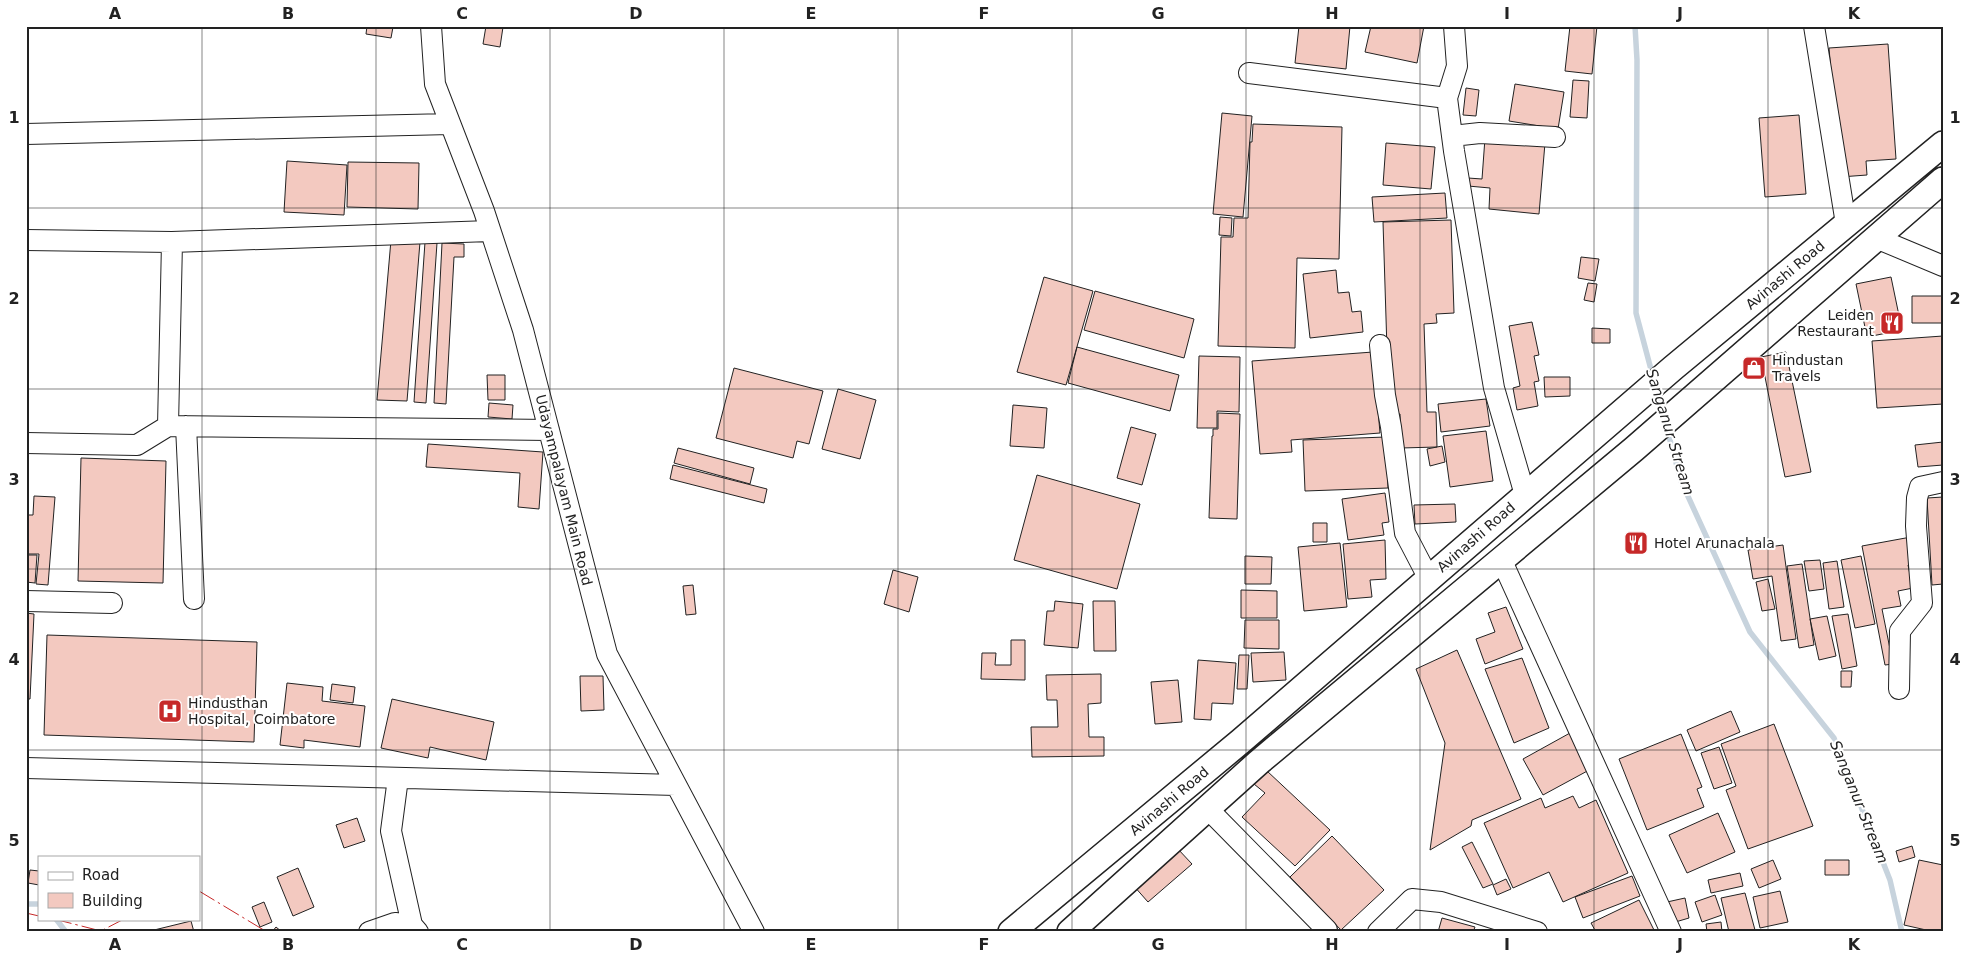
<svg xmlns="http://www.w3.org/2000/svg" width="1969" height="958" font-family="'DejaVu Sans',sans-serif">
  <rect width="100%" height="100%" fill="#fff"/>
  <g fill="none" stroke-linecap="round" stroke-linejoin="round">
    <path stroke="#c7d3dd" stroke-width="5.5" d="M 1635,26 L 1637,60 L 1636,313 L 1653,377
      M 1657,390 L 1664,415
      M 1667,429 L 1681,481 L 1750,632 L 1834,738 L 1890,880 L 1902,932
      M 26,904 L 39,904
      M 56,919 L 66,932"/>
  </g>
  <path fill="#f3c9c0" stroke="#222" d="M 367,26 L 393,27 L 391,38 L 366,34 Z
    M 486,26 L 503,27 L 500,47 L 483,44 Z
    M 1299,26 L 1350,26 L 1346,69 L 1295,63 Z
    M 1371,26 L 1424,26 L 1417,63 L 1365,52 Z
    M 1570,26 L 1597,26 L 1592,74 L 1565,71 Z
    M 1888,44 L 1896,159 L 1866,161 L 1867,175 L 1840,177 L 1829,48 Z
    M 1573,80 L 1589,81 L 1587,118 L 1570,117 Z
    M 1515,84 L 1564,92 L 1558,129 L 1509,121 Z
    M 1466,88 L 1479,90 L 1476,116 L 1463,115 Z
    M 1222,113 L 1252,116 L 1243,217 L 1213,214 Z
    M 1799,115 L 1806,194 L 1765,197 L 1759,118 Z
    M 1253,124 L 1342,127 L 1339,259 L 1297,258 L 1295,348 L 1218,346 L 1221,237 L 1233,237 L 1234,218 L 1248,218 L 1250,142 L 1252,142 Z
    M 1485,138 L 1545,143 L 1539,214 L 1489,209 L 1490,188 L 1468,186 L 1468,178 L 1482,179 Z
    M 1386,143 L 1435,147 L 1431,189 L 1383,185 Z
    M 287,161 L 347,165 L 344,215 L 284,212 Z
    M 348,162 L 419,163 L 418,209 L 347,207 Z
    M 1445,193 L 1447,218 L 1374,222 L 1372,197 Z
    M 1220,217 L 1232,218 L 1231,236 L 1219,235 Z
    M 1451,220 L 1454,313 L 1436,314 L 1437,323 L 1424,324 L 1427,412 L 1436,412 L 1437,447 L 1401,448 L 1400,414 L 1389,414 L 1383,222 Z
    M 391,240 L 420,242 L 407,401 L 377,400 Z
    M 425,242 L 437,243 L 426,403 L 414,402 Z
    M 442,243 L 464,244 L 464,257 L 454,257 L 446,404 L 434,403 Z
    M 1581,257 L 1599,259 L 1595,281 L 1578,278 Z
    M 1336,270 L 1338,293 L 1349,292 L 1352,312 L 1361,311 L 1363,332 L 1310,338 L 1303,274 Z
    M 1044,277 L 1093,291 L 1066,385 L 1017,372 Z
    M 1891,277 L 1902,330 L 1867,337 L 1856,284 Z
    M 1588,283 L 1597,284 L 1594,302 L 1584,300 Z
    M 1095,291 L 1194,319 L 1184,358 L 1084,330 Z
    M 1912,296 L 1943,296 L 1943,323 L 1912,323 Z
    M 1532,322 L 1539,355 L 1534,356 L 1539,381 L 1534,382 L 1538,406 L 1517,410 L 1513,388 L 1520,386 L 1509,326 Z
    M 1592,328 L 1610,329 L 1610,343 L 1592,343 Z
    M 1943,336 L 1943,404 L 1877,408 L 1872,341 Z
    M 1077,347 L 1179,375 L 1170,411 L 1068,383 Z
    M 1373,352 L 1380,433 L 1291,440 L 1292,452 L 1260,454 L 1252,361 Z
    M 1786,352 L 1811,472 L 1785,477 L 1761,357 Z
    M 1199,356 L 1240,357 L 1239,412 L 1217,411 L 1217,428 L 1197,428 Z
    M 734,368 L 823,391 L 809,444 L 797,441 L 793,458 L 716,438 Z
    M 487,375 L 505,375 L 505,400 L 488,400 Z
    M 1544,377 L 1570,377 L 1570,396 L 1545,397 Z
    M 838,389 L 876,400 L 860,459 L 822,449 Z
    M 1486,399 L 1490,426 L 1441,432 L 1438,404 Z
    M 489,403 L 513,405 L 512,419 L 488,417 Z
    M 1013,405 L 1047,408 L 1044,448 L 1010,446 Z
    M 1218,413 L 1240,414 L 1237,519 L 1209,518 L 1212,436 L 1213,436 L 1213,429 L 1218,429 Z
    M 1131,427 L 1156,434 L 1142,485 L 1117,478 Z
    M 1486,431 L 1493,481 L 1450,487 L 1443,436 Z
    M 1386,437 L 1388,488 L 1305,491 L 1303,440 Z
    M 1943,442 L 1943,465 L 1918,467 L 1915,445 Z
    M 428,444 L 543,452 L 539,509 L 518,507 L 520,473 L 426,467 Z
    M 1442,446 L 1445,462 L 1430,466 L 1427,449 Z
    M 678,448 L 754,468 L 750,484 L 674,463 Z
    M 81,458 L 166,461 L 163,583 L 78,581 Z
    M 673,465 L 767,489 L 764,503 L 670,479 Z
    M 1037,475 L 1140,504 L 1117,589 L 1014,560 Z
    M 1385,493 L 1389,522 L 1382,523 L 1384,535 L 1348,540 L 1342,499 Z
    M 34,496 L 55,497 L 48,585 L 36,584 L 39,554 L 26,554 L 26,515 L 33,515 Z
    M 1943,497 L 1943,584 L 1932,585 L 1927,498 Z
    M 1455,504 L 1456,522 L 1415,524 L 1414,505 Z
    M 1313,523 L 1327,523 L 1327,542 L 1313,542 Z
    M 1911,537 L 1916,564 L 1908,565 L 1913,588 L 1898,591 L 1901,606 L 1882,609 L 1893,664 L 1885,665 L 1862,546 Z
    M 1385,540 L 1386,579 L 1370,580 L 1372,597 L 1348,599 L 1343,544 Z
    M 1340,543 L 1347,607 L 1304,611 L 1298,547 Z
    M 1783,545 L 1796,639 L 1781,641 L 1772,576 L 1753,579 L 1748,550 Z
    M 26,555 L 37,555 L 35,583 L 26,582 Z
    M 1245,556 L 1272,557 L 1271,584 L 1245,584 Z
    M 1861,556 L 1875,624 L 1855,628 L 1841,560 Z
    M 1820,560 L 1824,589 L 1809,591 L 1804,561 Z
    M 1837,561 L 1844,607 L 1829,609 L 1823,563 Z
    M 1802,564 L 1814,645 L 1799,648 L 1787,566 Z
    M 893,570 L 918,577 L 909,612 L 884,604 Z
    M 1768,579 L 1775,609 L 1762,611 L 1756,582 Z
    M 693,585 L 696,614 L 686,615 L 683,586 Z
    M 1241,590 L 1277,591 L 1277,618 L 1241,618 Z
    M 1055,601 L 1083,604 L 1078,648 L 1044,645 L 1047,611 L 1054,611 Z
    M 1093,601 L 1115,601 L 1116,651 L 1094,651 Z
    M 1506,607 L 1523,649 L 1485,664 L 1476,639 L 1495,632 L 1488,613 Z
    M 26,613 L 34,614 L 30,699 L 26,699 Z
    M 1848,614 L 1857,666 L 1842,669 L 1832,616 Z
    M 1827,616 L 1836,656 L 1819,660 L 1810,619 Z
    M 1245,620 L 1279,620 L 1279,649 L 1244,648 Z
    M 47,635 L 257,642 L 254,742 L 44,735 Z
    M 1011,640 L 1025,640 L 1025,680 L 981,679 L 982,653 L 996,653 L 995,665 L 1011,665 Z
    M 1457,650 L 1521,799 L 1472,820 L 1471,826 L 1430,850 L 1445,743 L 1416,669 Z
    M 1284,652 L 1286,680 L 1253,682 L 1251,653 Z
    M 1239,655 L 1249,655 L 1247,689 L 1237,689 Z
    M 1522,658 L 1549,728 L 1514,743 L 1485,669 Z
    M 1198,660 L 1236,663 L 1233,704 L 1212,703 L 1211,720 L 1194,719 Z
    M 1841,671 L 1852,671 L 1851,687 L 1841,687 Z
    M 1101,674 L 1101,703 L 1088,704 L 1089,737 L 1104,737 L 1104,756 L 1032,757 L 1031,727 L 1058,727 L 1057,700 L 1047,700 L 1046,675 Z
    M 580,676 L 603,676 L 604,710 L 581,711 Z
    M 1178,680 L 1182,722 L 1155,724 L 1151,682 Z
    M 287,683 L 323,687 L 322,701 L 365,706 L 360,747 L 304,740 L 304,748 L 280,745 Z
    M 332,684 L 355,687 L 353,703 L 330,700 Z
    M 392,699 L 494,722 L 486,760 L 430,747 L 428,758 L 381,748 Z
    M 1731,711 L 1740,732 L 1696,751 L 1687,730 Z
    M 1774,724 L 1813,826 L 1748,849 L 1726,790 L 1736,786 L 1721,744 Z
    M 1570,733 L 1591,769 L 1543,795 L 1523,759 Z
    M 1681,734 L 1702,787 L 1697,789 L 1704,807 L 1647,830 L 1619,759 Z
    M 1719,747 L 1732,783 L 1714,789 L 1701,753 Z
    M 1267,771 L 1330,830 L 1295,866 L 1242,817 L 1265,793 L 1254,784 Z
    M 1573,796 L 1579,808 L 1596,800 L 1628,873 L 1563,902 L 1549,872 L 1513,888 L 1484,823 L 1541,798 L 1545,808 Z
    M 1718,813 L 1735,852 L 1687,873 L 1669,835 Z
    M 357,818 L 365,841 L 344,848 L 336,825 Z
    M 1332,836 L 1384,890 L 1341,930 L 1290,877 Z
    M 1472,842 L 1493,884 L 1483,888 L 1462,847 Z
    M 1912,846 L 1915,857 L 1899,862 L 1896,851 Z
    M 1177,848 L 1192,864 L 1148,902 L 1133,885 Z
    M 1773,860 L 1781,879 L 1759,888 L 1751,869 Z
    M 1825,860 L 1849,860 L 1849,875 L 1825,875 Z
    M 1919,860 L 1943,865 L 1943,932 L 1935,932 L 1904,925 Z
    M 298,868 L 314,907 L 293,916 L 277,877 Z
    M 30,870 L 39,871 L 39,885 L 28,883 Z
    M 1740,873 L 1743,886 L 1711,893 L 1708,880 Z
    M 1632,876 L 1640,896 L 1583,918 L 1575,897 Z
    M 1506,879 L 1511,889 L 1497,895 L 1493,885 Z
    M 1780,891 L 1788,922 L 1760,928 L 1753,897 Z
    M 1745,893 L 1755,930 L 1729,932 L 1721,898 Z
    M 1715,895 L 1722,915 L 1702,922 L 1695,902 Z
    M 1685,898 L 1689,918 L 1672,923 L 1667,902 Z
    M 1639,900 L 1655,932 L 1596,932 L 1591,923 Z
    M 264,902 L 272,922 L 260,927 L 252,907 Z
    M 1442,918 L 1475,927 L 1473,932 L 1438,932 Z
    M 191,921 L 194,932 L 150,932 L 150,931 Z
    M 1721,922 L 1722,932 L 1707,932 L 1706,924 Z
    M 276,927 L 282,932 L 272,932 Z"/>
  <g fill="none" stroke-linecap="round" stroke-linejoin="round">
    <g stroke="#222" stroke-width="22">
      <path id="minor" d="M 431,26 L 435,84 L 484,211 L 523,330 L 607,654 L 754,932
        M 1454,26 L 1457,66 L 1447,98 L 1454,151 L 1494,388 L 1525,495
        M 1814,26 L 1846,224
        M 1249,73 L 1447,98
        M 26,134 L 450,124
        M 1452,136 L 1480,133 L 1555,137
        M 1876,238 L 1943,266
        M 26,240 L 172,242
        M 1380,345 L 1385,395 L 1391,427 L 1405,533 L 1429,579
        M 168,426 L 172,242 L 490,231
        M 186,426 L 194,599
        M 26,443 L 137,445 L 168,426 L 549,430
        M 1501,559 L 1671,932
        M 26,601 L 112,603
        M 1899,689 L 1900,631 L 1922,603 L 1916,526 L 1917,498 L 1920,487 L 1943,482
        M 26,768 L 676,785
        M 398,778 L 391,831 L 412,925
        M 1207,808 L 1327,930
        M 369,932 L 395,923 L 412,925 L 418,932
        M 1378,932 L 1412,899 L 1441,902 L 1537,932"/>
    </g>
    <g stroke="#222" stroke-width="28">
      <path id="major" d="M 1011,932 L 1241,741 L 1673,368 L 1943,144
        M 1070,932 L 1259,762 L 1634,449 L 1943,180"/>
    </g>
    <use href="#minor" stroke="#fff" stroke-width="20"/>
    <use href="#major" stroke="#fff" stroke-width="25"/>
    <path stroke="#c62828" stroke-width="1" stroke-dasharray="18 4 2.5 4" stroke-linecap="butt" d="M 199,891 L 267,932
      M 26,913 L 39,916
      M 54,919 L 101,931 L 124,919"/>
  </g>
  <path fill="none" stroke="#222" stroke-width="1" stroke-opacity="0.55" d="M 202,26 L 202,932M 376,26 L 376,932M 550,26 L 550,932M 724,26 L 724,932M 898,26 L 898,932M 1072,26 L 1072,932M 1246,26 L 1246,932M 1420,26 L 1420,932M 1594,26 L 1594,932M 1768,26 L 1768,932M 26,208 L 1943,208M 26,389 L 1943,389M 26,569 L 1943,569M 26,750 L 1943,750"/>
  <defs>
    <g id="restaurant-square" transform="scale(1.25)"><rect x="-9" y="-9" width="18" height="18" rx="4" fill="#c62828" stroke="#fff"/><path d="M-5-6h1v4h1v-4h1v4h1v-4h1v5L-1.5 .5V6h-2V.5L-5-1ZM5-6V6H3V1.5H1.5Q1.5-4 5-6Z" fill="#fff"/></g>
    <g id="shop-square" transform="scale(1.25)"><rect x="-9" y="-9" width="18" height="18" rx="4" fill="#c62828" stroke="#fff"/><path d="M-5-2.5h2.3a2.7 3.5 0 0 1 5.4 0H5L5.5 6h-11ZM-1.5-2.5h3a1.5 2.3 0 0 0-3 0Z" fill="#fff"/></g>
    <g id="hospital-square" transform="scale(1.25)"><rect x="-9" y="-9" width="18" height="18" rx="4" fill="#c62828" stroke="#fff"/><path d="M-5-5h3v3.5h4V-5h3V5h-3V1.5h-4V5h-3Z" fill="#fff"/></g>
  </defs>
  <g fill-rule="evenodd">
    <use href="#restaurant-square" x="1892" y="323"/>
    <use href="#shop-square" x="1754" y="368"/>
    <use href="#restaurant-square" x="1636" y="543"/>
    <use href="#hospital-square" x="170" y="711"/>
  </g>
  <g text-anchor="middle" dominant-baseline="central" stroke-width="4" stroke-linejoin="round" paint-order="stroke">
    <g font-size="14" fill="#222" stroke="#fff">
      <text transform="translate(1785 275) rotate(-40)">Avinashi Road</text>
      <text transform="translate(564 490) rotate(76)">Udayampalayam Main Road</text>
      <text transform="translate(1476 537) rotate(-41)">Avinashi Road</text>
      <text transform="translate(1169 801) rotate(-40)">Avinashi Road</text>
    </g>
    <g font-size="14" fill="#222" stroke="#fff" text-anchor="start">
      <text x="1874" y="315" text-anchor="end">Leiden<tspan x="1874" dy="16">Restaurant</tspan></text>
      <text x="1772" y="360">Hindustan<tspan x="1772" dy="16">Travels</tspan></text>
      <text x="1654" y="543">Hotel Arunachala</text>
      <text x="188" y="703">Hindusthan<tspan x="188" dy="16">Hospital, Coimbatore</tspan></text>
    </g>
    <g font-size="15" font-style="italic" fill="#222" stroke="#fff">
      <text transform="translate(1670 432) rotate(73)">Sanganur Stream</text>
      <text transform="translate(1859 802) rotate(68)">Sanganur Stream</text>
    </g>
  </g>
  <rect width="1969" height="958" fill="none" stroke="#ffffff" stroke-width="55"/>
  <rect x="38" y="856" width="162" height="65" fill="#ffffff" stroke="#a7a7a7"/>
  <rect x="48" y="872" width="25" height="8" fill="#ffffff" stroke="#a7a7a7"/>
  <text x="82" y="880" font-size="15" fill="#222222">Road</text>
  <rect x="48" y="893" width="25" height="15" fill="#f3c9c0" stroke="#a7a7a7"/>
  <text x="82" y="906" font-size="15" fill="#222222">Building</text>
  <rect x="28" y="28" width="1914" height="902" fill="none" stroke="#222" stroke-width="2"/>
  <g font-size="16" text-anchor="middle" font-weight="bold" fill="#222">
    <text x="115" y="19">A</text>
    <text x="288" y="19">B</text>
    <text x="462" y="19">C</text>
    <text x="636" y="19">D</text>
    <text x="811" y="19">E</text>
    <text x="984" y="19">F</text>
    <text x="1158" y="19">G</text>
    <text x="1332" y="19">H</text>
    <text x="1507" y="19">I</text>
    <text x="1680" y="19">J</text>
    <text x="1854" y="19">K</text>
    <text x="14" y="123">1</text>
    <text x="1955" y="123">1</text>
    <text x="14" y="304">2</text>
    <text x="1955" y="304">2</text>
    <text x="14" y="485">3</text>
    <text x="1955" y="485">3</text>
    <text x="14" y="665">4</text>
    <text x="1955" y="665">4</text>
    <text x="14" y="846">5</text>
    <text x="1955" y="846">5</text>
    <text x="115" y="950">A</text>
    <text x="288" y="950">B</text>
    <text x="462" y="950">C</text>
    <text x="636" y="950">D</text>
    <text x="811" y="950">E</text>
    <text x="984" y="950">F</text>
    <text x="1158" y="950">G</text>
    <text x="1332" y="950">H</text>
    <text x="1507" y="950">I</text>
    <text x="1680" y="950">J</text>
    <text x="1854" y="950">K</text>
  </g>
</svg>
